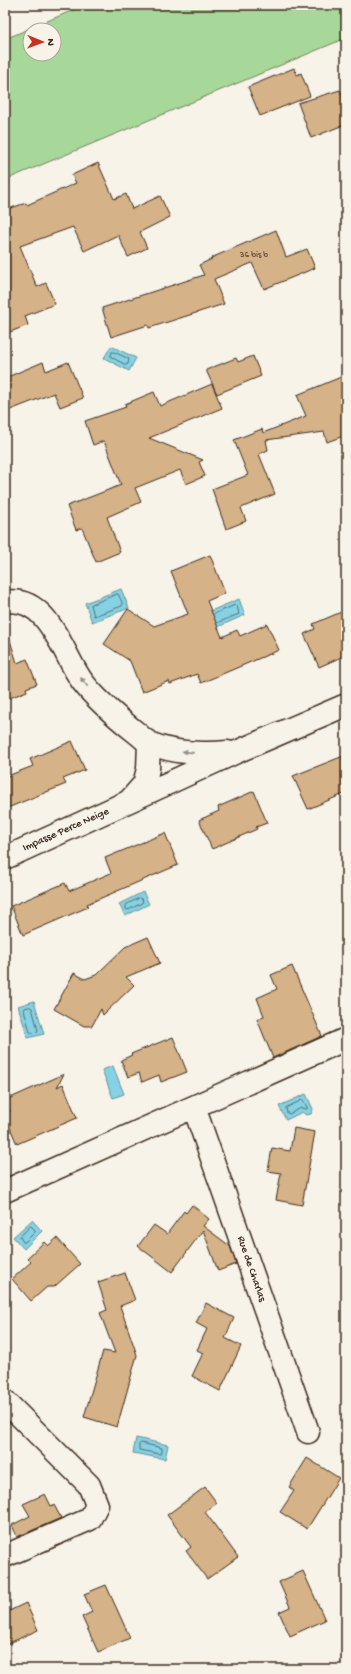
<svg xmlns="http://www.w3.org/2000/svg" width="351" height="1674" font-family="'Gochi Hand',sans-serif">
  <rect width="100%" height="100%" fill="#f7f3e8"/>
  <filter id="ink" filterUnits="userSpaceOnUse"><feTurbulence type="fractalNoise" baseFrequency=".025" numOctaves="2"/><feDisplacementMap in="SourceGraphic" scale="8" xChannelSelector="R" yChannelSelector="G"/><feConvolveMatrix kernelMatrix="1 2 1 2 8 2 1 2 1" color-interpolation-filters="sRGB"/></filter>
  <g filter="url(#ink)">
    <path fill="#a8d899" stroke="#72815c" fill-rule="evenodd" d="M 85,5 L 346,5 L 346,38 L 5,180 L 5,39 ZM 30,30 L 54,30 L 54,54 L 30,54 Z"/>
    <path fill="#85d2e4" stroke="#678f95" d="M 111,346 L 136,358 L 129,371 L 104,358 Z
      M 121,589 L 129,608 L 92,622 L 85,603 Z
      M 239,599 L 245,615 L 213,629 L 206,613 Z
      M 143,892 L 149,904 L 125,916 L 119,904 Z
      M 34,1001 L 44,1034 L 28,1038 L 18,1006 Z
      M 113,1066 L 124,1094 L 113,1098 L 102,1070 Z
      M 306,1094 L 313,1109 L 311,1114 L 306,1115 L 302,1112 L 286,1120 L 279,1106 Z
      M 32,1220 L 42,1231 L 24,1249 L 13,1237 Z
      M 136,1438 L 168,1445 L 165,1459 L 133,1453 Z"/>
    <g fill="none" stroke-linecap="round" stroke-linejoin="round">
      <path stroke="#596d6d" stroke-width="1" d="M 112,352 L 114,352 L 129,359 L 128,364 L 126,365 L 111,357 Z
        M 118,594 L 123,604 L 122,606 L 94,616 L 91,605 Z
        M 214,614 L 235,605 L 237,606 L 239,614 L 217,623
        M 140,898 L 143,901 L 142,903 L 128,910 L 126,909 L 126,905 Z
        M 30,1007 L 32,1008 L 38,1030 L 37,1032 L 32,1033 L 30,1032 L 24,1010 L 25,1008 Z
        M 303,1100 L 307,1107 L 307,1109 L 301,1108 L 289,1114 L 287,1113 L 286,1108 Z
        M 31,1226 L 35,1230 L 35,1232 L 25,1242 L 23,1242 L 20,1237 Z
        M 141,1443 L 162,1448 L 162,1453 L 160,1454 L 139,1450 L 139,1445 Z"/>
    </g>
    <path fill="#d5b287" stroke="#3b2a1e" d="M 294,68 L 297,75 L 301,73 L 310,96 L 260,116 L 248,87 Z
      M 340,90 L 346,106 L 346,124 L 311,138 L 298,103 Z
      M 98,163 L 114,199 L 126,194 L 132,209 L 160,196 L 170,217 L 140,232 L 147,248 L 128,257 L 118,235 L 84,251 L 73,227 L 20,246 L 37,287 L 46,283 L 55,304 L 25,316 L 28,325 L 5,334 L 5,210 L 26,203 L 27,205 L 76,183 L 72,175 Z
      M 276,230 L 286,257 L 307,249 L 315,268 L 264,289 L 252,263 L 214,279 L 224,304 L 149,328 L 148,325 L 111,337 L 102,308 L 204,275 L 199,265 L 212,259 L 211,258 Z
      M 253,356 L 261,376 L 217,394 L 206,370 L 236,358 L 238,362 Z
      M 43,362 L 46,371 L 68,362 L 83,398 L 60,407 L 54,393 L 5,412 L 5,378 Z
      M 346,375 L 346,435 L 327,442 L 324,432 L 266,440 L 268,450 L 259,454 L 275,494 L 241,508 L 246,521 L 226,529 L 212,489 L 248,475 L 234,440 L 262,429 L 263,433 L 306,416 L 297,395 Z
      M 212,384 L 222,408 L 149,438 L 203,460 L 199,462 L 205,476 L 186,484 L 180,470 L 135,488 L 141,502 L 107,517 L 120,552 L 96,562 L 82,528 L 76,530 L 67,506 L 121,485 L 104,441 L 93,445 L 85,421 L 126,407 L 125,404 L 154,392 L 160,406 Z
      M 210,555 L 225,593 L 207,601 L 222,637 L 237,630 L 240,636 L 267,624 L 279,650 L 201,683 L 197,674 L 170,684 L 169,681 L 142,692 L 130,661 L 104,644 L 128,609 L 154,626 L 188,614 L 171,571 Z
      M 346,610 L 346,655 L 319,667 L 304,634 L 315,629 L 313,624 Z
      M 9,637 L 17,663 L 27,659 L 37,684 L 26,688 L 27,691 L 5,700 L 5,638 Z
      M 72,741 L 85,770 L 63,779 L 66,784 L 5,809 L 5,777 L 33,766 L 30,759 Z
      M 346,755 L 346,793 L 308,809 L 293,776 Z
      M 254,791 L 267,823 L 256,827 L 257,829 L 212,849 L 199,820 L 219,811 L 218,807 Z
      M 165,833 L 178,865 L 87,904 L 88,907 L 23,935 L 11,906 L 65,883 L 69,891 L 111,873 L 105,858 Z
      M 148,937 L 160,963 L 126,977 L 134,985 L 103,1015 L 101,1009 L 92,1026 L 84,1026 L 54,1009 L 74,973 L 85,979 L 96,975 L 125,947 Z
      M 292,966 L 322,1036 L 273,1058 L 257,1019 L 264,1016 L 257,998 L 277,989 L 271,975 Z
      M 173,1037 L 187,1072 L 161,1082 L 159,1075 L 142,1082 L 139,1073 L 128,1077 L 121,1060 L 132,1055 L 131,1054 Z
      M 64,1074 L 57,1087 L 63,1084 L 77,1118 L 17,1144 L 5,1116 L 5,1114 L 10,1112 L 6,1100 Z
      M 294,1128 L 315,1132 L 302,1205 L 276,1200 L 281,1173 L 268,1171 L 272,1148 L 290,1151 Z
      M 192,1205 L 209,1219 L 203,1226 L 230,1246 L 236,1264 L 218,1271 L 203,1230 L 172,1272 L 138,1246 L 154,1225 L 167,1234 L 184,1211 L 186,1213 Z
      M 57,1238 L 80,1264 L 54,1287 L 47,1287 L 31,1301 L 12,1279 L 31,1262 L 27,1258 L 44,1242 L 48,1246 Z
      M 125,1273 L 135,1300 L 120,1306 L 137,1355 L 117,1427 L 84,1417 L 103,1351 L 115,1353 L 100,1313 L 107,1310 L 98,1282 Z
      M 206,1303 L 234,1318 L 225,1338 L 241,1346 L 220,1391 L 192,1376 L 203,1353 L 197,1350 L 207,1329 L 196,1323 Z
      M 307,1458 L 339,1478 L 307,1529 L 280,1512 L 294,1491 L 289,1487 Z
      M 205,1487 L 217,1503 L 205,1512 L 238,1557 L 207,1579 L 186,1551 L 191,1547 L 167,1515 Z
      M 45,1494 L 51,1506 L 54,1505 L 61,1518 L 17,1537 L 12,1525 L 30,1516 L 23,1504 Z
      M 303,1571 L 325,1620 L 290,1636 L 279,1612 L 290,1607 L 279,1582 Z
      M 106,1585 L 130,1638 L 98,1652 L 82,1617 L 92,1612 L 84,1594 Z
      M 26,1603 L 38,1630 L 5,1645 L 5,1613 Z"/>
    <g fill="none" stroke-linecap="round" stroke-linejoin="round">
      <g stroke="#3b2a1e" stroke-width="25">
        <path id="minor" d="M 5,602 C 48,594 63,655 82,681 C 96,700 119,719 138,734 C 141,737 146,741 150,743 C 174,754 202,754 228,752
          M 130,800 L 144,784 L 148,769 L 149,743
          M 5,858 L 241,750 L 346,705
          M 194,1107 L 308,1432
          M 5,1191 L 346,1039
          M 5,1401 L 89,1485 L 97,1505 L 90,1519 L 5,1556"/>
      </g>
      <use href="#minor" stroke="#f7f3e8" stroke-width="22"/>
    </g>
    <defs><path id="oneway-solid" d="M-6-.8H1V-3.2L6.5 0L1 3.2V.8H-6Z"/></defs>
    <g fill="#998e83">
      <use href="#oneway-solid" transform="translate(84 682) rotate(-128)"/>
      <use href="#oneway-solid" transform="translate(188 752) rotate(-173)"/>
    </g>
  </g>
  <g text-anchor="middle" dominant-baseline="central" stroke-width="3.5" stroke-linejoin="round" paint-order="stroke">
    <g font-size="9" fill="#624c38">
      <text x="254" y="255">36 bis b</text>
    </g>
    <g font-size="11" fill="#3b2a1e" stroke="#f7f3e8">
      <text transform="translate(66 830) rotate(-24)">Impasse Perce Neige</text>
      <text transform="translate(251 1269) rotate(71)">Rue de Charlas</text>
    </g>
  </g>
  <rect width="351" height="1674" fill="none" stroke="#f7f3e8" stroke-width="20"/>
  <rect x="10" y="10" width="331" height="1654" fill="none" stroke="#3b2a1e" stroke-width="1.5" filter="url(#ink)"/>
  <g transform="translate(42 42) rotate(91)"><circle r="19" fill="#f7f3e8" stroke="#aca397"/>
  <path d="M0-3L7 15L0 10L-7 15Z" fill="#c8321e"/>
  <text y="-6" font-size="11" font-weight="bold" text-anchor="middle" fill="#3b2a1e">N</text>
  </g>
</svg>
